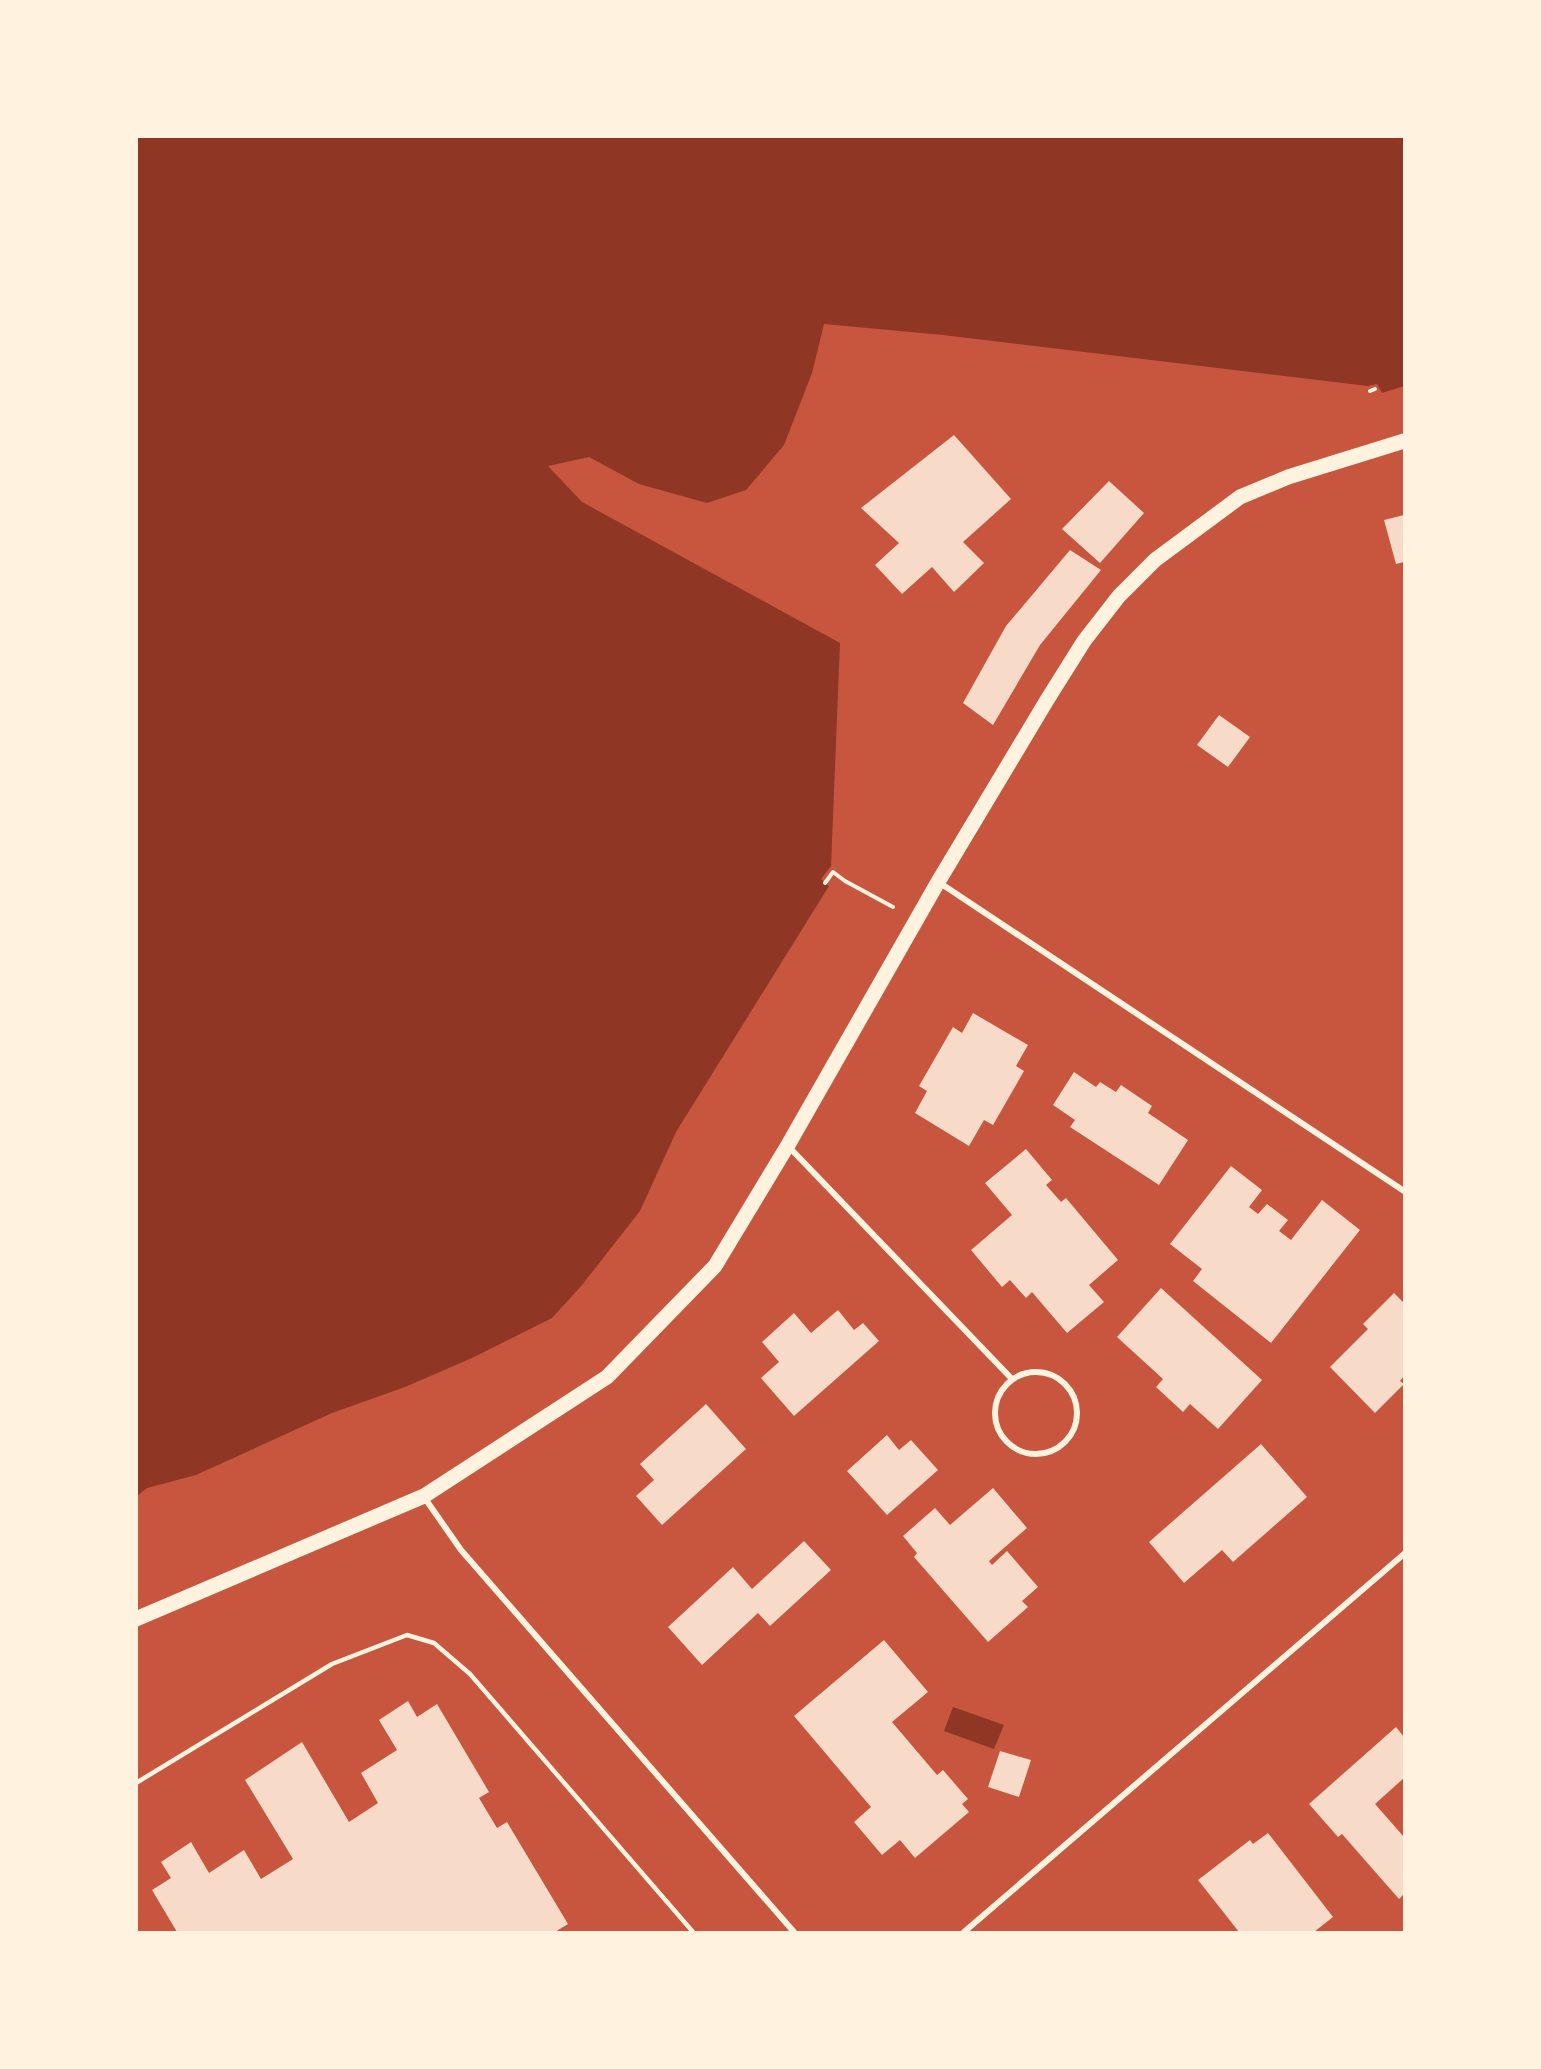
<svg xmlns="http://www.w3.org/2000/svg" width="1541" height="2069" font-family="'Nunito Sans',sans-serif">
  <rect width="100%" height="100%" fill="#c8553d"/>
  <path fill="#8f3625" d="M 137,137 L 1404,137 L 1404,386 L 1382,393 L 1377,384 L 1368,386 L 943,335 L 824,324 L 812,373 L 784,445 L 746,490 L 707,503 L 639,484 L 589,457 L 548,466 L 582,502 L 840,643 L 831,866 L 821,879 L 829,886 L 676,1132 L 640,1211 L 582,1285 L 552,1318 L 472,1358 L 405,1387 L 332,1413 L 196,1475 L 147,1488 L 137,1496 Z
    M 953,1707 L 1004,1725 L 994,1749 L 944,1731 Z"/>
  <path fill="#f7dbc8" d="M 954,435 L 1011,499 L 963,542 L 984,563 L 954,592 L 932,567 L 902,594 L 875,565 L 899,543 L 861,508 Z
    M 1109,481 L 1144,513 L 1100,563 L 1062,529 Z
    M 1404,515 L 1404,562 L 1396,564 L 1384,520 Z
    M 1070,550 L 1101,570 L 1040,645 L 993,725 L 963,703 L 1006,626 Z
    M 1219,715 L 1250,737 L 1228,767 L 1197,745 Z
    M 973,1013 L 1028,1045 L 1016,1066 L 1024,1071 L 993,1125 L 984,1120 L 969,1146 L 915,1113 L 927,1091 L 919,1086 L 953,1027 L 962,1033 Z
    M 1074,1072 L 1096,1087 L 1100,1082 L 1116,1092 L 1121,1085 L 1152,1106 L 1148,1113 L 1188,1140 L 1159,1185 L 1070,1127 L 1075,1120 L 1053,1105 Z
    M 1026,1149 L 1052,1180 L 1046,1185 L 1061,1202 L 1066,1198 L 1118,1260 L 1089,1285 L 1104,1302 L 1067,1333 L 1032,1292 L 1026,1298 L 1010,1280 L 1002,1287 L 971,1250 L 1012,1215 L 985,1183 Z
    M 1231,1166 L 1262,1190 L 1249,1207 L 1258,1214 L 1267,1204 L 1288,1220 L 1279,1231 L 1291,1240 L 1322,1200 L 1360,1230 L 1271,1343 L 1193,1281 L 1202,1269 L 1170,1244 Z
    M 1161,1288 L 1262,1380 L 1218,1429 L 1190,1404 L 1183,1412 L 1156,1387 L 1163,1379 L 1117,1337 Z
    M 1394,1293 L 1404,1303 L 1404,1376 L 1400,1381 L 1404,1384 L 1375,1413 L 1330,1367 L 1368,1329 L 1363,1324 Z
    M 838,1310 L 854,1330 L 863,1323 L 879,1341 L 794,1416 L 761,1378 L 779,1362 L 762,1342 L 794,1313 L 811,1333 Z
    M 706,1404 L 746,1449 L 662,1525 L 636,1496 L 654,1480 L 640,1464 Z
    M 887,1435 L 899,1450 L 911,1440 L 938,1470 L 887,1515 L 847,1471 Z
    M 1261,1444 L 1307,1497 L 1233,1562 L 1222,1550 L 1184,1583 L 1149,1542 Z
    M 993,1488 L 1027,1528 L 989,1561 L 992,1565 L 1007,1551 L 1038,1587 L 1022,1601 L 1028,1607 L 988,1642 L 914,1557 L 917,1553 L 903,1536 L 935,1508 L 950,1525 Z
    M 804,1541 L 831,1570 L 770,1626 L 758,1613 L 702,1665 L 668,1627 L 733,1567 L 752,1589 Z
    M 884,1640 L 928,1692 L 892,1722 L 937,1775 L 943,1770 L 968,1799 L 962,1804 L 969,1812 L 915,1858 L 900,1840 L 882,1855 L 854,1822 L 871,1807 L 794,1716 Z
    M 408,1701 L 417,1717 L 437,1704 L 489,1792 L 479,1798 L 497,1828 L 507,1822 L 568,1924 L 555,1932 L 177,1932 L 152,1890 L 171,1878 L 161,1862 L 191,1842 L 209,1873 L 244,1850 L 261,1879 L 293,1859 L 245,1780 L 302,1742 L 349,1822 L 378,1803 L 361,1773 L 397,1750 L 379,1720 Z
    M 1396,1727 L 1404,1737 L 1404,1778 L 1375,1804 L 1404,1837 L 1404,1894 L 1399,1899 L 1342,1834 L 1338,1837 L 1309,1804 Z
    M 1000,1751 L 1031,1760 L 1019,1797 L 988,1787 Z
    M 1268,1833 L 1333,1917 L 1314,1932 L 1239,1932 L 1198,1880 L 1250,1840 L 1253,1844 Z"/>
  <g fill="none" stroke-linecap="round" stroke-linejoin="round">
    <path stroke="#fff3e0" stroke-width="4" d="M 1370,391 L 1375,389
      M 825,883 L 833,872 L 845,881 L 893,907"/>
    <path stroke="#fff3e0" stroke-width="4.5" d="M 136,1783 L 332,1664 L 407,1635 L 434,1643 L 470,1674 L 693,1932"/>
    <path stroke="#fff3e0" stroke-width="6" d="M 940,883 L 1404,1191
      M 788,1146 L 1012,1379
      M995 1413a41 41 0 1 1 82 0a41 41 0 1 1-82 0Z
      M 424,1497 L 461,1550 L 794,1932
      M 964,1932 L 1404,1554"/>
    <path stroke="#fff3e0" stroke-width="15" d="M 136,1619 L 424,1496 L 607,1377 L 715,1266 L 788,1145 L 938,882 L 1047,700 L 1084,641 L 1119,596 L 1155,560 L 1240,497 L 1288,477 L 1404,441"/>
  </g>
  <rect width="1541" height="2069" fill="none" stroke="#fff3e0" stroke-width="276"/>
</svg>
